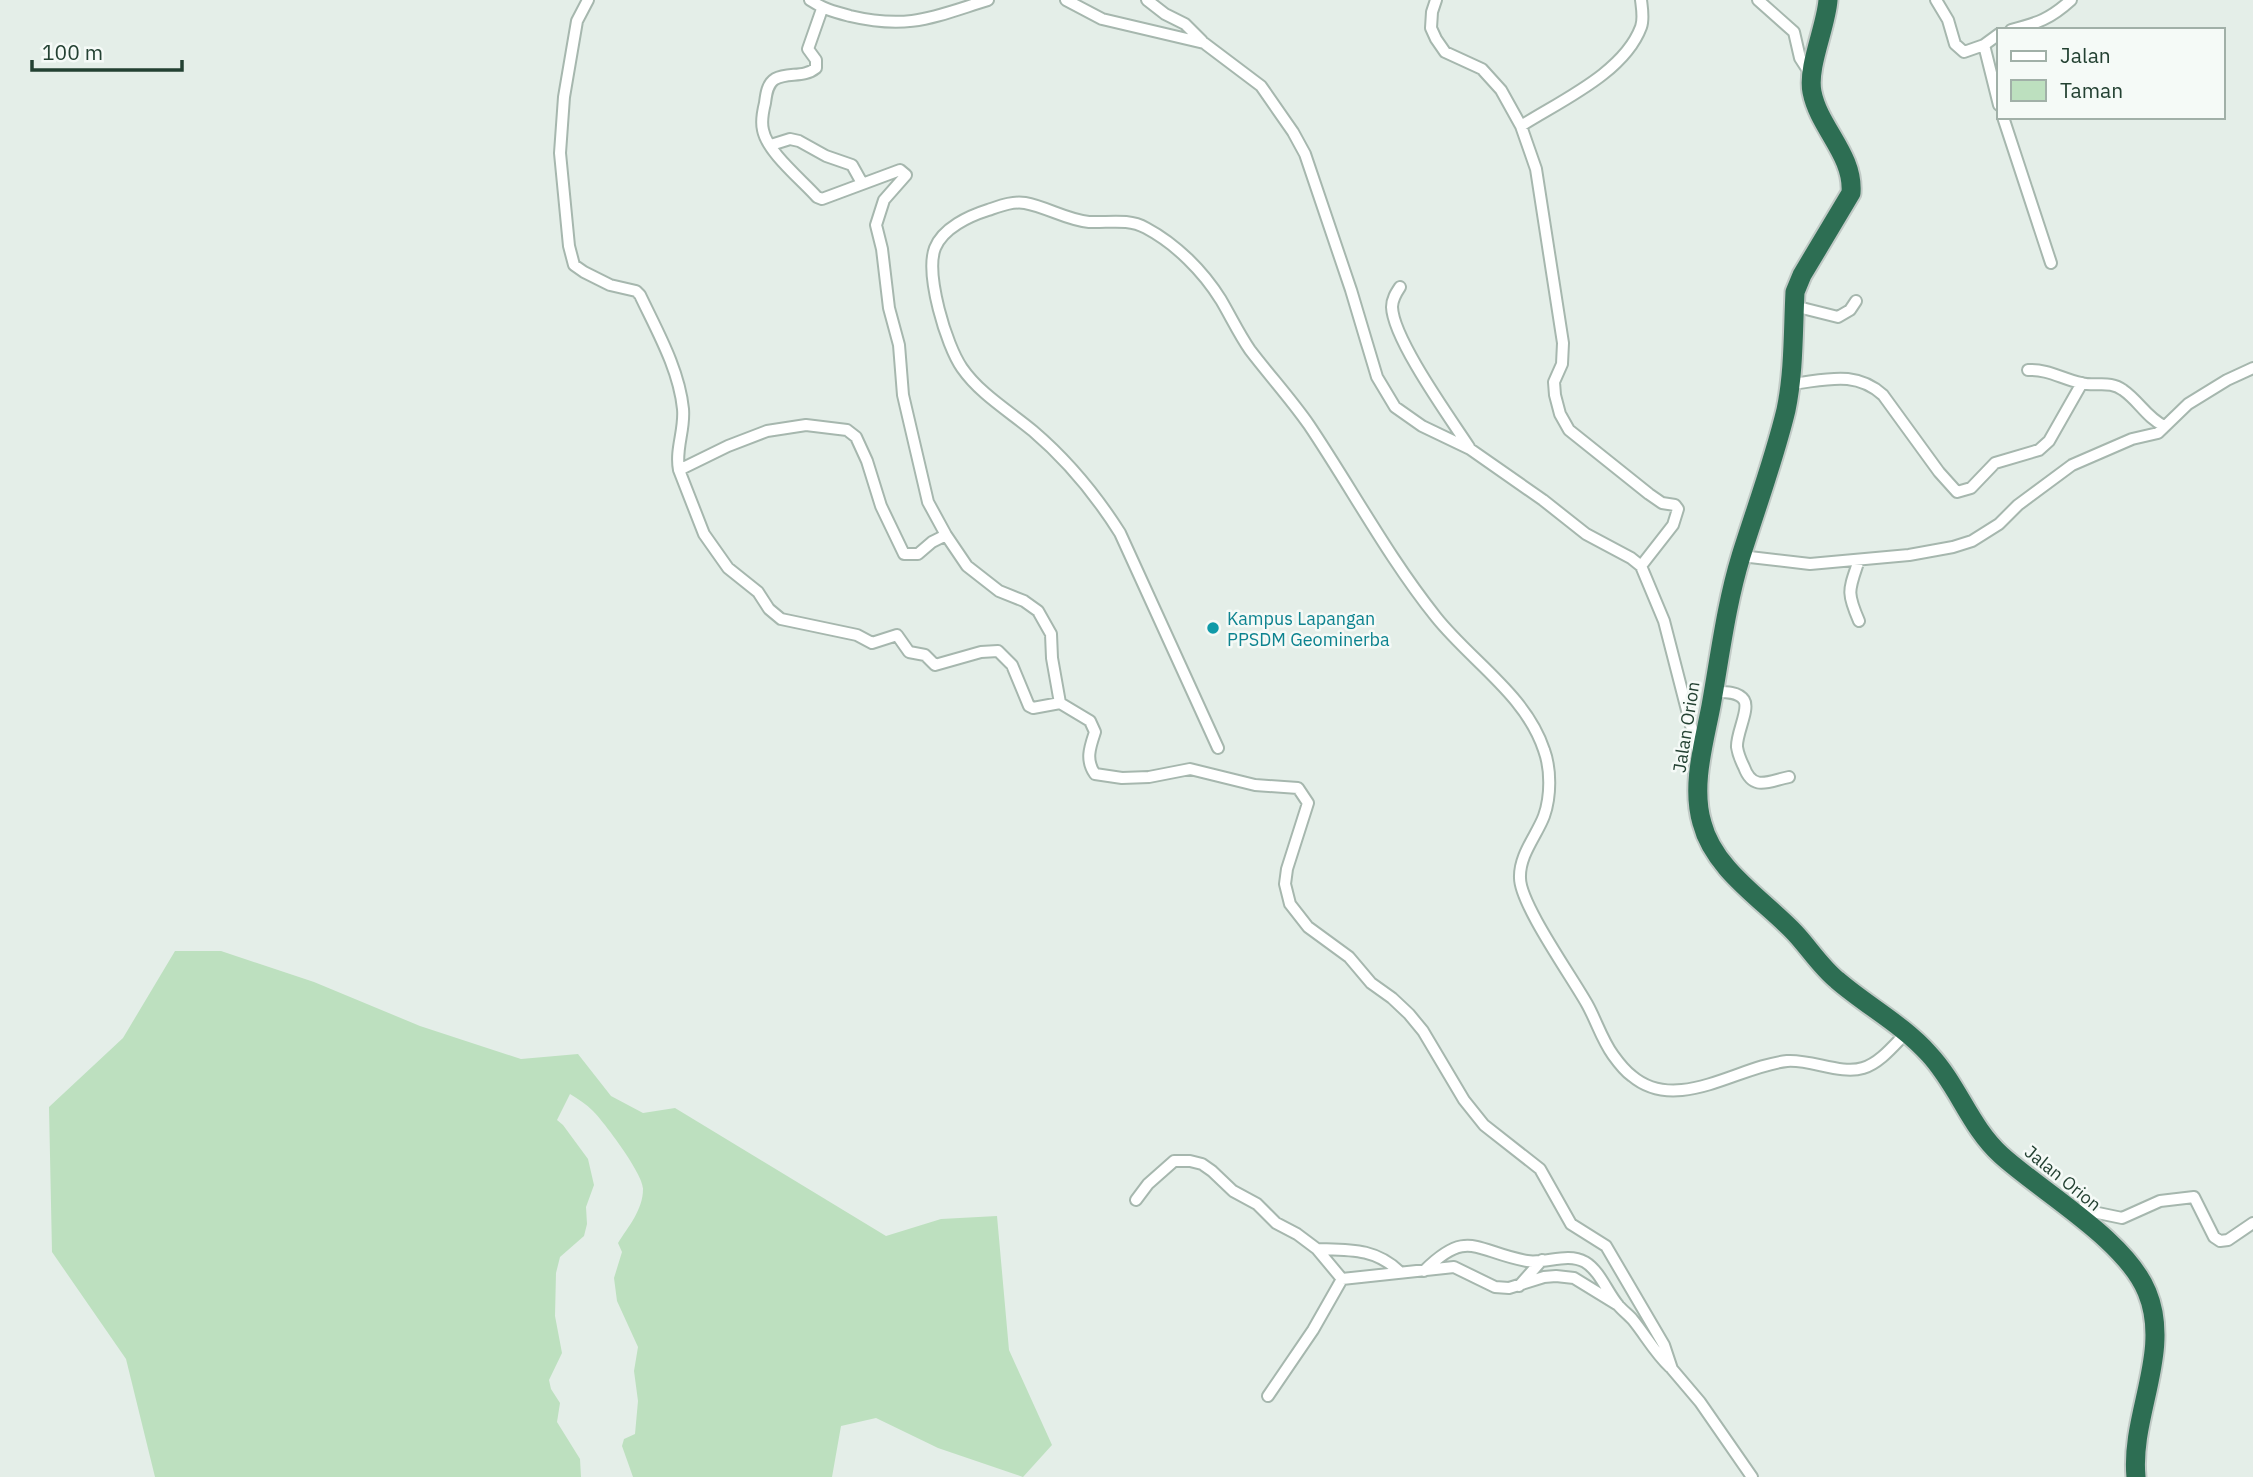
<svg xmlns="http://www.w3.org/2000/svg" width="2253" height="1477" font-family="'IBM Plex Sans',sans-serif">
  <rect width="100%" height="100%" fill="#e4eee8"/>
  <path fill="#bde0bf" d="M 175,951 L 221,951 L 314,982 L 420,1026 L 521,1059 L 578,1054 L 611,1096 L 643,1113 L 675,1108 L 886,1236 L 941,1219 L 997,1216 L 1009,1350 L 1052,1445 L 1023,1477 L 938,1448 L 876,1418 L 841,1426 L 832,1477 L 633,1477 L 622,1446 L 624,1439 L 635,1434 L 638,1401 L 634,1371 L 638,1347 L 617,1301 L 614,1278 L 622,1252 L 618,1243 C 628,1227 643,1210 643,1189 C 644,1175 604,1122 593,1111 C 586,1104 578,1099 570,1094 L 557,1120 L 563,1125 L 588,1159 L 594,1185 L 586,1207 L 587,1224 L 584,1236 L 560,1257 L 556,1273 L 555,1316 L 562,1353 L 549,1380 L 551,1389 L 560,1403 L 557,1422 L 580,1459 L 581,1477 L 155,1477 L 126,1359 L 52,1252 L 49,1107 L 123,1038 Z"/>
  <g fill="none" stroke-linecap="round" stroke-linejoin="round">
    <g stroke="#a6b7ae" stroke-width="14">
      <path id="street" d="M 588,0 L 577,21 L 564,97 L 560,153 L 569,246 L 574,265 L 584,272 L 610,285 L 636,291 L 640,295 C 657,331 679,369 683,409 C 685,430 675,449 679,470 L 704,534 L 728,568 L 758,592 L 769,609 L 781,619 L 857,635 L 872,643 L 897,635 L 909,652 L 925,655 L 935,665 L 981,652 L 998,651 L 1012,665 L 1029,706 L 1033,708 L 1060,703 L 1090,721 L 1095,732 C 1090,747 1085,760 1095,774 L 1122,778 L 1149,777 L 1190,769 L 1255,785 L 1298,788 L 1308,803 L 1287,869 L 1285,884 L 1290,904 L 1308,927 L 1349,957 L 1371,983 L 1392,998 L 1409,1014 L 1423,1031 L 1464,1100 L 1484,1125 L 1540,1169 L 1571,1224 L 1606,1246 L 1664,1345 L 1672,1369 L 1700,1402 L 1752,1477
        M 810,0 C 823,9 835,12 850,16 C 909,30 933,17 988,0
        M 1066,0 L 1102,19 L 1204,43 L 1261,86 L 1293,132 L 1305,154 L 1351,290 L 1377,377 L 1395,407 L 1422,426 L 1470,449 L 1543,500 L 1586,534 L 1631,558 L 1641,566 L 1664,621 L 1698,753
        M 1147,0 L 1165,14 L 1185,24 L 1202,41
        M 1436,0 L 1432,12 L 1431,28 L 1436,39 L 1445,52 L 1482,69 L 1501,90 L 1521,126 L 1536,169 L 1563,343 L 1562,364 L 1554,382 L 1555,395 L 1560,414 L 1569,430 L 1649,494 L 1662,503 L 1675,505 L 1678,509 L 1673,525 L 1641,566
        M 1758,0 L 1794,32 L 1800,58 L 1811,75
        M 1936,0 L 1948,20 L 1955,44 L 1964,52 L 1984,45 L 1999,34
        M 822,9 L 808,49 L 816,60 L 816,68 C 804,78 788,72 775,79 C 767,84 766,95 765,103 C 763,111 761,122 763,130 C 767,152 802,180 817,197 L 822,199 L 900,170 L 906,175 L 884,200 L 876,225 L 882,249 L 889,308 L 899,345 L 903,395 L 928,502 L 946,535 L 967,566 L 999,591 L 1024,601 L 1038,611 L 1051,634 L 1052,658 L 1060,703
        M 2011,30 C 2038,23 2050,19 2071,0
        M 1984,45 L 1999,105
        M 2003,117 L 2051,263
        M 1521,126 C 1560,101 1624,73 1641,27 C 1644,19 1642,8 1641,0
        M 771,145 L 790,139 L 799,141 L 826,156 L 852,165 L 862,183
        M 1400,287 C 1396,293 1392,299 1392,307 C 1393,339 1450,418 1469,447
        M 1794,306 L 1838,317 L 1850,310 L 1856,301
        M 2028,370 C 2048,369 2062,379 2081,383 C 2096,387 2110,380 2123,390 C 2139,401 2146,417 2164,426
        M 1789,384 C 1824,381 1854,369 1883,395 L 1939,472 L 1957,492 L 1971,488 L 1995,463 L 2039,450 L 2049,441 L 2082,383
        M 679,470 L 728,446 L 767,431 L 806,425 L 847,430 L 856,437 L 867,461 L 881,506 L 904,554 L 918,554 L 932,542 L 946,535
        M 1741,556 L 1810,564 L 1909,555 L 1953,547 L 1972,541 L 1999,524 L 2018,505 L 2072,465 L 2132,439 L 2158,433 L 2188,404 L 2227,380 L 2253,368
        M 1859,560 C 1849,590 1846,591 1859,621
        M 1714,692 C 1723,692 1738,691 1744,700 C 1750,709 1736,734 1737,747 C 1738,754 1741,761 1744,767 C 1753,792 1769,781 1789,777
        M 1218,748 L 1120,533 C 1096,495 1067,460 1033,431 C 1009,411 980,394 962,368 C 946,345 925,274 935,248 C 943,228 969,216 988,210 C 1000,206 1012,201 1025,203 C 1047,207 1067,220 1089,222 C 1108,223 1128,218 1146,228 C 1176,244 1203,271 1221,300 C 1231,317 1239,334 1250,350 C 1269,375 1291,399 1309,425 C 1352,489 1388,557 1436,617 C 1471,661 1526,695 1544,750 C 1551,769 1551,796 1544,816 C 1537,835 1519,855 1520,878 C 1520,904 1572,977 1587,1004 C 1596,1020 1602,1040 1613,1055 C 1618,1062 1625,1071 1632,1076 C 1677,1114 1738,1066 1787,1061 C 1811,1059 1841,1075 1863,1068 C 1880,1063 1894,1045 1907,1032
        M 1136,1200 L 1148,1184 L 1174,1161 L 1190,1161 L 1202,1164 L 1212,1171 L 1233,1191 L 1257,1204 L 1276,1223 L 1297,1234 L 1317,1249 L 1342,1279
        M 2074,1208 L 2122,1218 L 2160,1201 L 2194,1197 L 2214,1237 L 2220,1241 L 2228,1240 L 2253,1223
        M 1317,1249 C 1350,1250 1375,1248 1400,1272
        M 1424,1271 C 1468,1227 1476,1252 1527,1261 C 1546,1264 1567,1252 1585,1262 C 1600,1271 1607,1292 1618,1305 C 1623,1311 1629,1315 1633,1320 C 1646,1336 1655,1353 1670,1367
        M 1519,1286 L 1542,1260
        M 1268,1396 L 1313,1330 L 1342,1279 L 1454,1267 L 1495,1287 L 1509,1288 L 1544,1277 L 1556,1276 L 1574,1278 L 1618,1305"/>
    </g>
    <g stroke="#c1cac6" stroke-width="23">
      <path id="highway" d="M 1828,0 C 1826,27 1807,67 1812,92 C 1819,128 1854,155 1851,193 L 1802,275 L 1795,292 C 1793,331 1794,372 1786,410 C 1774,460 1756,508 1741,556 C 1726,605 1720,656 1711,706 C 1704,743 1691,786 1702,823 C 1714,870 1764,900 1795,933 C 1809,948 1821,967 1837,980 C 1867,1006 1902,1024 1929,1054 C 1958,1085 1970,1127 2001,1155 C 2043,1193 2126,1240 2147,1292 C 2172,1352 2130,1415 2136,1477"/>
    </g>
    <use href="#street" stroke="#fff" stroke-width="10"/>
    <use href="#highway" stroke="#2d6e53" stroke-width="19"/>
  </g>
  <circle fill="#0f9aa8" stroke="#f5faf7" stroke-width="2.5" cx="1213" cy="628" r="7"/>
  <g text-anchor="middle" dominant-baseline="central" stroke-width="5" stroke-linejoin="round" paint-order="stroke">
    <g font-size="18" fill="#0d838f" stroke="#f5faf7" text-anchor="start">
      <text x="1227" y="618">Kampus Lapangan<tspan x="1227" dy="21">PPSDM Geominerba</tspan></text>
    </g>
    <g font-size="18" fill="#234132" stroke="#f5faf7">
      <text transform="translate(1686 727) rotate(-81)">Jalan Orion</text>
      <text transform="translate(2063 1178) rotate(39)">Jalan Orion</text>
    </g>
  </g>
  <rect x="1997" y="28" width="228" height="91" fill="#f5faf7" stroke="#a1b0a8" stroke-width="2"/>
  <rect x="2011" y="51" width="35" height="10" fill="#ffffff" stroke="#a1b0a8" stroke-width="2"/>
  <text x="2060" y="63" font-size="21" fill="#234132">Jalan</text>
  <rect x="2011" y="80" width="35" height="21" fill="#bde0bf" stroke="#a1b0a8" stroke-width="2"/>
  <text x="2060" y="98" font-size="21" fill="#234132">Taman</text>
  <path d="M32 60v10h150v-10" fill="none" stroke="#234132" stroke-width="3.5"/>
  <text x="42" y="60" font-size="21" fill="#234132" stroke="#f5faf7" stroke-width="5" paint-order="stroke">100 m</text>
</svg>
